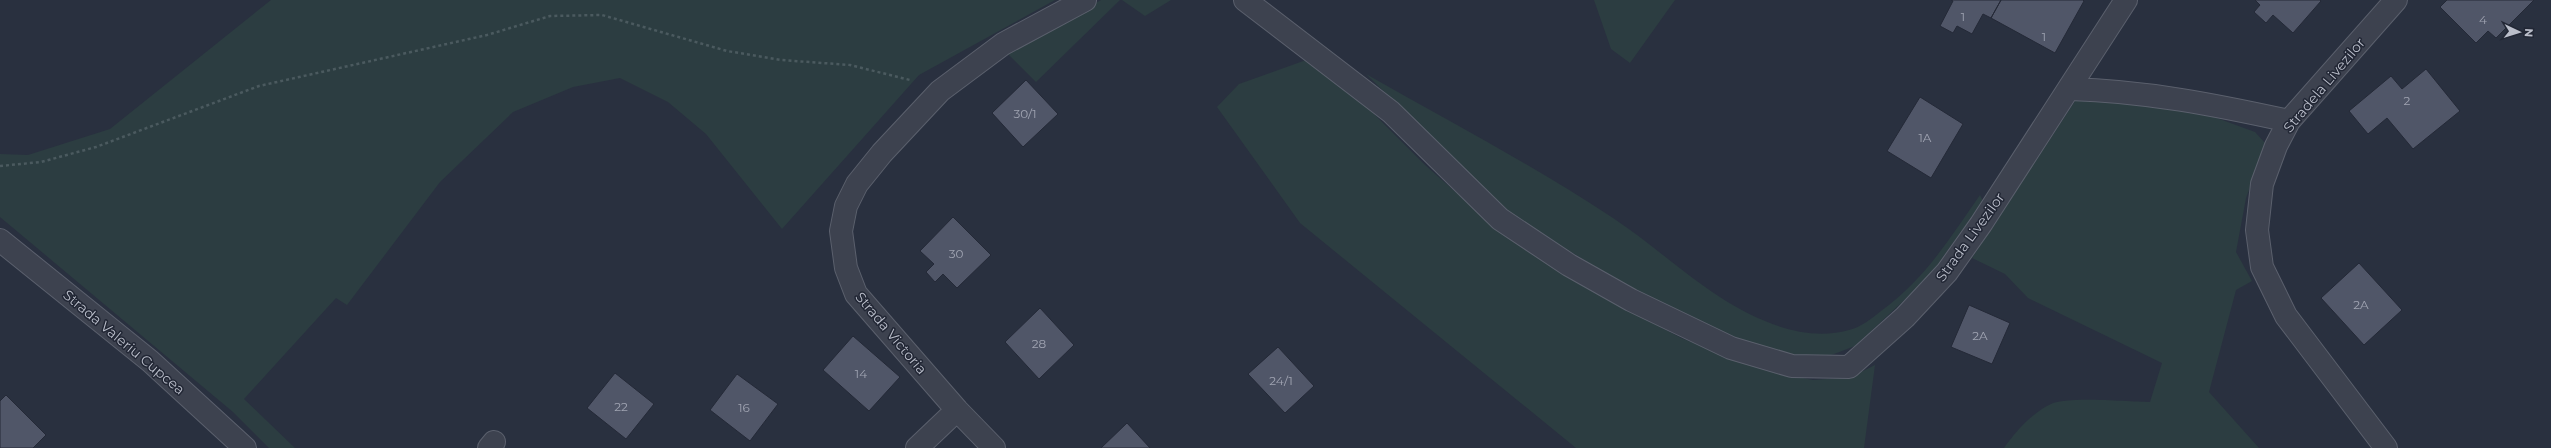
<svg xmlns="http://www.w3.org/2000/svg" width="2551" height="448" font-family="Montserrat,sans-serif">
  <rect width="100%" height="100%" fill="#29303f"/>
  <path fill="#2c3d41" d="M 271,0 L 1055,0 L 919,75 L 782,229 L 706,134 L 668,102 L 620,78 L 573,87 L 513,112 L 440,182 L 347,305 L 336,298 L 244,399 L 295,448 L 269,448 L 233,412 L 0,217 L 0,154 L 28,155 L 110,129 Z
    M 1101,0 L 1120,0 L 1036,82 L 1007,53 Z
    M 1122,0 L 1171,0 L 1145,16 Z
    M 1594,0 L 1675,0 L 1630,63 L 1611,49 Z
    M 1306,60 L 1368,108 L 1424,164 L 1505,236 L 1593,291 L 1681,338 L 1764,370 L 1813,380 L 1851,377 L 1875,365 L 1864,448 L 1576,448 L 1300,223 L 1217,107 L 1239,84 Z
    M 1366,74 C 1448,121 1533,165 1613,218 C 1663,251 1708,298 1765,321 C 1791,332 1821,338 1849,330 C 1861,327 1871,319 1881,311 C 1926,278 1949,239 1980,195 L 1983,201 L 1928,278 L 1855,346 L 1821,359 L 1769,352 L 1669,311 L 1511,216 Z
    M 2077,98 L 2203,113 L 2255,132 L 2266,144 L 2246,198 L 2236,252 L 2252,281 L 2236,290 L 2209,392 L 2259,448 L 2004,448 C 2016,431 2032,413 2051,404 C 2068,396 2129,402 2150,402 L 2162,363 L 2028,298 L 2005,274 L 1972,258 Z"/>
  <path fill="#505668" stroke="#242937" d="M 1951,0 L 2001,0 L 1991,18 L 1983,14 L 1972,34 L 1957,26 L 1953,33 L 1940,26 L 1953,1 Z
    M 2001,0 L 2083,0 L 2084,1 L 2055,53 L 1991,18 Z
    M 2255,0 L 2320,0 L 2321,1 L 2293,33 L 2273,15 L 2266,23 L 2254,12 L 2260,5 Z
    M 2447,0 L 2534,0 L 2496,38 L 2488,31 L 2476,43 L 2440,7 Z
    M 2426,69 L 2460,111 L 2413,149 L 2387,118 L 2368,134 L 2349,111 L 2391,76 L 2402,89 Z
    M 1026,80 L 1058,114 L 1023,147 L 992,113 Z
    M 1920,97 L 1963,124 L 1931,178 L 1887,151 Z
    M 953,217 L 991,255 L 957,288 L 943,274 L 935,282 L 926,272 L 934,264 L 920,251 Z
    M 2359,263 L 2402,310 L 2364,345 L 2321,298 Z
    M 1969,305 L 2010,323 L 1992,364 L 1951,347 Z
    M 1040,308 L 1074,345 L 1039,379 L 1005,342 Z
    M 853,336 L 900,377 L 869,411 L 823,370 Z
    M 1278,347 L 1314,386 L 1285,413 L 1248,374 Z
    M 615,373 L 654,404 L 626,439 L 587,408 Z
    M 737,374 L 778,404 L 750,441 L 710,410 Z
    M 6,395 L 46,435 L 33,448 L 0,448 L 0,401 Z
    M 1127,423 L 1150,448 L 1101,448 Z"/>
  <g fill="none" stroke-linecap="round" stroke-linejoin="round">
    <g stroke="#5b606d" stroke-width="24">
      <path id="minor" d="M 1245,0 L 1391,112 L 1500,219 L 1569,265 L 1631,300 L 1731,348 L 1792,366 L 1849,367 L 1905,317 L 1947,272 L 1981,224 L 2126,0
        M 2070,89 C 2145,91 2216,105 2289,121
        M 0,240 L 150,361 L 245,448
        M 489,448 L 494,442
        M 917,448 L 957,410
        M 994,448 L 957,410 L 856,294 L 846,268 L 841,231 L 846,206 L 857,184 L 882,153 L 940,91 L 1003,44 L 1085,0
        M 2386,448 L 2286,316 L 2262,267 L 2257,230 L 2262,184 L 2276,146 L 2289,121 L 2396,0"/>
    </g>
    <path stroke="#4b5a5f" stroke-width="2.5" stroke-dasharray="3 3" stroke-linecap="butt" d="M 0,166 L 41,162 L 96,147 L 259,86 L 487,35 L 550,16 L 602,15 L 727,51 L 781,60 L 850,65 L 910,80"/>
    <use href="#minor" stroke="#3d424f" stroke-width="22"/>
  </g>
  <g text-anchor="middle" dominant-baseline="central" stroke-width="3" stroke-linejoin="round" paint-order="stroke">
    <g font-size="12" fill="#a0a4b2">
      <text x="1963" y="16">1</text>
      <text x="2483" y="19">4</text>
      <text x="2044" y="36">1</text>
      <text x="2407" y="100">2</text>
      <text x="1025" y="113">30/1</text>
      <text x="1925" y="137">1A</text>
      <text x="956" y="253">30</text>
      <text x="2361" y="304">2A</text>
      <text x="1980" y="335">2A</text>
      <text x="1039" y="343">28</text>
      <text x="861" y="373">14</text>
      <text x="1281" y="380">24/1</text>
      <text x="621" y="406">22</text>
      <text x="744" y="407">16</text>
    </g>
    <g font-size="14" fill="#babeca" stroke="#222735">
      <text transform="translate(2324 85) rotate(-50)">Stradela Livezilor</text>
      <text transform="translate(1970 237) rotate(-54)">Strada Livezilor</text>
      <text transform="translate(891 333) rotate(50)">Strada Victoria</text>
      <text transform="translate(124 342) rotate(40)">Strada Valeriu Cupcea</text>
    </g>
  </g>
  <g transform="translate(2519 32) rotate(94)" stroke="#222735" stroke-width="3" paint-order="stroke">
  <path d="M0-3L7 15L0 10L-7 15Z" fill="#babeca"/>
  <text y="-6" font-size="11" font-weight="bold" text-anchor="middle" fill="#babeca">N</text>
  </g>
</svg>
